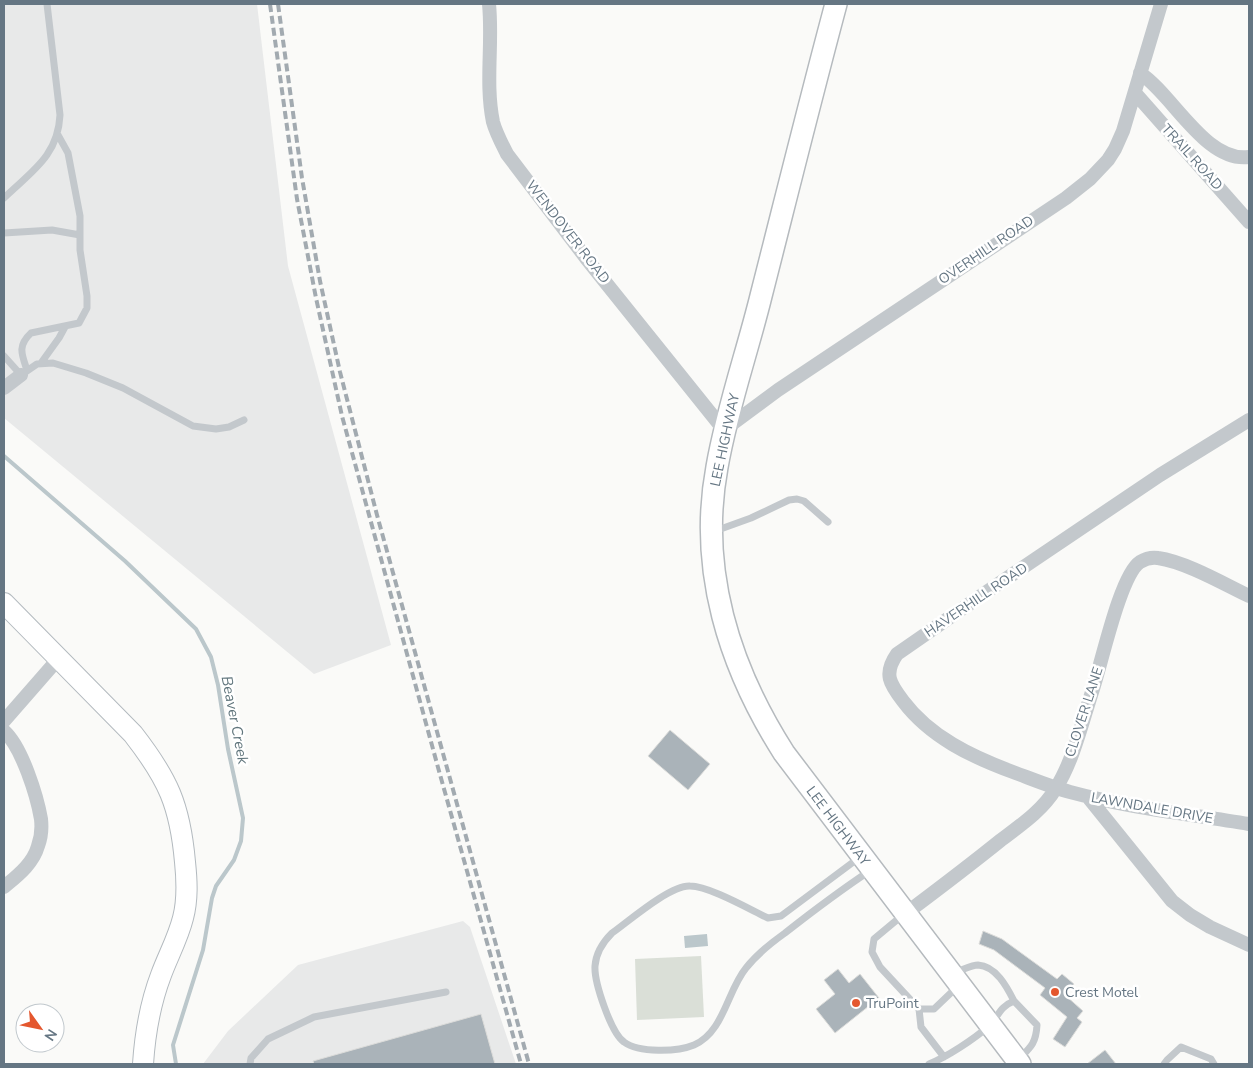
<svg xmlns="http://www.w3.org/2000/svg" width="1253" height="1068" font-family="'Nunito Sans',sans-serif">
  <rect width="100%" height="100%" fill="#fafaf8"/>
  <path fill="#e8e9e9" d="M 4,4 L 257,4 L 288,266 L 391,645 L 314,674 L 4,418 Z
    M 463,921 L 470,927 L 516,1064 L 203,1064 L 228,1031 L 298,965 Z"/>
  <path fill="#dadfd7" d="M 701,956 L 704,1017 L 637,1020 L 635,959 Z"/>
  <path fill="#bbc7cb" d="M 707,934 L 708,946 L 685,948 L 684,936 Z"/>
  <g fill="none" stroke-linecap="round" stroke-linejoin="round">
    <path stroke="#bbc7cb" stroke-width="4" d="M 4,456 L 125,561 L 196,629 L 211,657 L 218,685 L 228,749 L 243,818 L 241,841 L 234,860 L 216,886 L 212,898 L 203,950 L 173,1045 L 176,1064"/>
  </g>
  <path fill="#aab3b9" stroke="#dcdcda" d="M 670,730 L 710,764 L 688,790 L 648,756 Z
    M 983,931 L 1002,939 L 1057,979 L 1062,974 L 1074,984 L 1065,995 L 1083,1011 L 1077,1018 L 1082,1022 L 1065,1047 L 1053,1039 L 1067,1017 L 1040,995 L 1045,988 L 994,950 L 979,944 Z
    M 838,969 L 849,983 L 860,974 L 879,998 L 835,1033 L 816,1009 L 835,994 L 824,980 Z
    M 481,1014 L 495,1064 L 314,1064 L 313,1061 Z
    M 1105,1050 L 1116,1064 L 1087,1064 Z"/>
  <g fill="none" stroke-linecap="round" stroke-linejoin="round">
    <g stroke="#b3babf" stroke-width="22">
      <path id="secondary" d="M 4,603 L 133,734 C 168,779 180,805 185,862 C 187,881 188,899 183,918 C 178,938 168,956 161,975 C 150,1004 145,1034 143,1064"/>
    </g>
    <g stroke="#b5babe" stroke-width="24">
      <path id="primary" d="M 836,4 C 810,101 786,198 761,296 C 747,353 727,409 717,467 C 698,569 729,667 784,753 L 1020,1064"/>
    </g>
    <path stroke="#c3c8cc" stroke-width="7" d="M 4,198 C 32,171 58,156 60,115 L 47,4
      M 4,233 L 52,230 L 80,235
      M 4,356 L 21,375 L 37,364 L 53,363 L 86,373 L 123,388 L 193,426 L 216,429 L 229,427 L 244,420
      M 41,363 L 59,338 L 65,327
      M 27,370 C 22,355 17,346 31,333 L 79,323 L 87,308 L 87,296 L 80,250 L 80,216 L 68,153 L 58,135
      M 715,531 L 751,518 L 789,500 L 797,499 L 804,501 L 828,522
      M 860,857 L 781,916 L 768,918 C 749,909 709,886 690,886 C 670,885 629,921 612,933 C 603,942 596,952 595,966 C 594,982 611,1033 624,1042 C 639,1053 677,1052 694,1045 C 724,1032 727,991 746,968 C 757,954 771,943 785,933 C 813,911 841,890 871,870
      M 904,914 L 874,939 L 872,952 L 880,967 L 919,1009 L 934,1009 L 957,987
      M 955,972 C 962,970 972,965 978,965 C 996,966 1007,987 1014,1001
      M 919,1009 L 921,1027 L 944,1057
      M 250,1064 L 251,1058 L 268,1039 L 314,1017 L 446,992
      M 929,1064 C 947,1057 974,1039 989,1026 C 999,1016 999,1007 1014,1001 L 1037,1025 C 1036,1043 1031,1047 1019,1059
      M 1164,1064 L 1167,1060 L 1181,1047 L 1211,1059 L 1214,1064"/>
    <path stroke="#c3c8cc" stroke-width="14" d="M 489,4 C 493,43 485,83 493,122 C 496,133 502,144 507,154 L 586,258 L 724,430 L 778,390 L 1066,198 L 1090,179 L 1108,160 L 1115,149 L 1123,131 L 1161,4
      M 1140,73 C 1173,95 1206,163 1249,157
      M 1135,93 L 1249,222
      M 4,388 L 21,375
      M 1249,420 L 1160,475 L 985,593 L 897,654 C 883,674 890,684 903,701 C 930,737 972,757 1013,772 C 1032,779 1051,787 1070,792 C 1129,808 1190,814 1249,824
      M 4,721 L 59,658
      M 4,731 C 22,747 37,796 41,819 C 42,828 41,838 38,846 C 33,864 17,876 4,887
      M 1088,797 L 1172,901 L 1190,915 L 1210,927 L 1249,945
      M 905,914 C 937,890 970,865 1001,840 C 1021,825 1043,810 1056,788 C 1073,761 1082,723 1092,692 C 1101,666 1120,575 1140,562 C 1145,559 1152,557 1158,558 C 1186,562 1224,584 1249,596"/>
    <use href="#secondary" stroke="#fff" stroke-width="20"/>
    <use href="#primary" stroke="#fff" stroke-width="21"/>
    <path stroke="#a2aab0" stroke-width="4" stroke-dasharray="8 4" stroke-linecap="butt" d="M 270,4 L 297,199 L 316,298 L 342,416 L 439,771 L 521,1064
      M 278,4 L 302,178 L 320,281 L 340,372 L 377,515 L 529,1064"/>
  </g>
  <g fill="#e4572e" stroke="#fff" stroke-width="2">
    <circle cx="1055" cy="992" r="5"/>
    <circle cx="856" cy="1003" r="5"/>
  </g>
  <g text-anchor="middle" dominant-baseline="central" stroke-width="5" stroke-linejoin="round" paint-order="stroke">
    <g font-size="14" fill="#657683" stroke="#fff">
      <text transform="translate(1192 157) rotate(48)">TRAIL ROAD</text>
      <text transform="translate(568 232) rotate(52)">WENDOVER ROAD</text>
      <text transform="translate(986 250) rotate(-34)">OVERHILL ROAD</text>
      <text transform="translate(725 440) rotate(-78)">LEE HIGHWAY</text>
      <text transform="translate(976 600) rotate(-34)">HAVERHILL ROAD</text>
      <text transform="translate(1084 712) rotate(-72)">CLOVER LANE</text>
      <text transform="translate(1152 808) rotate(10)">LAWNDALE DRIVE</text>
      <text transform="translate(838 826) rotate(53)">LEE HIGHWAY</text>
    </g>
    <g font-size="14" fill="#657683" stroke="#fff" text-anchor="start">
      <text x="1065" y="992">Crest Motel</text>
      <text x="866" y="1003">TruPoint</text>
    </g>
    <g font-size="15" font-style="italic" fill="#60757c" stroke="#fff">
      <text transform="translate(235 720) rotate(79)">Beaver Creek</text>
    </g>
  </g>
  <rect width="1253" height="1068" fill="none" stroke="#657683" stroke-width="10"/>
  <g transform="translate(40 1028) rotate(123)"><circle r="24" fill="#ffffff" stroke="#c1c8cd"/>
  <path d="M0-4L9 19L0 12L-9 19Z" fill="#e4572e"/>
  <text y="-8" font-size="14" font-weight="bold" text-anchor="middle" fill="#657683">N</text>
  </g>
</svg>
